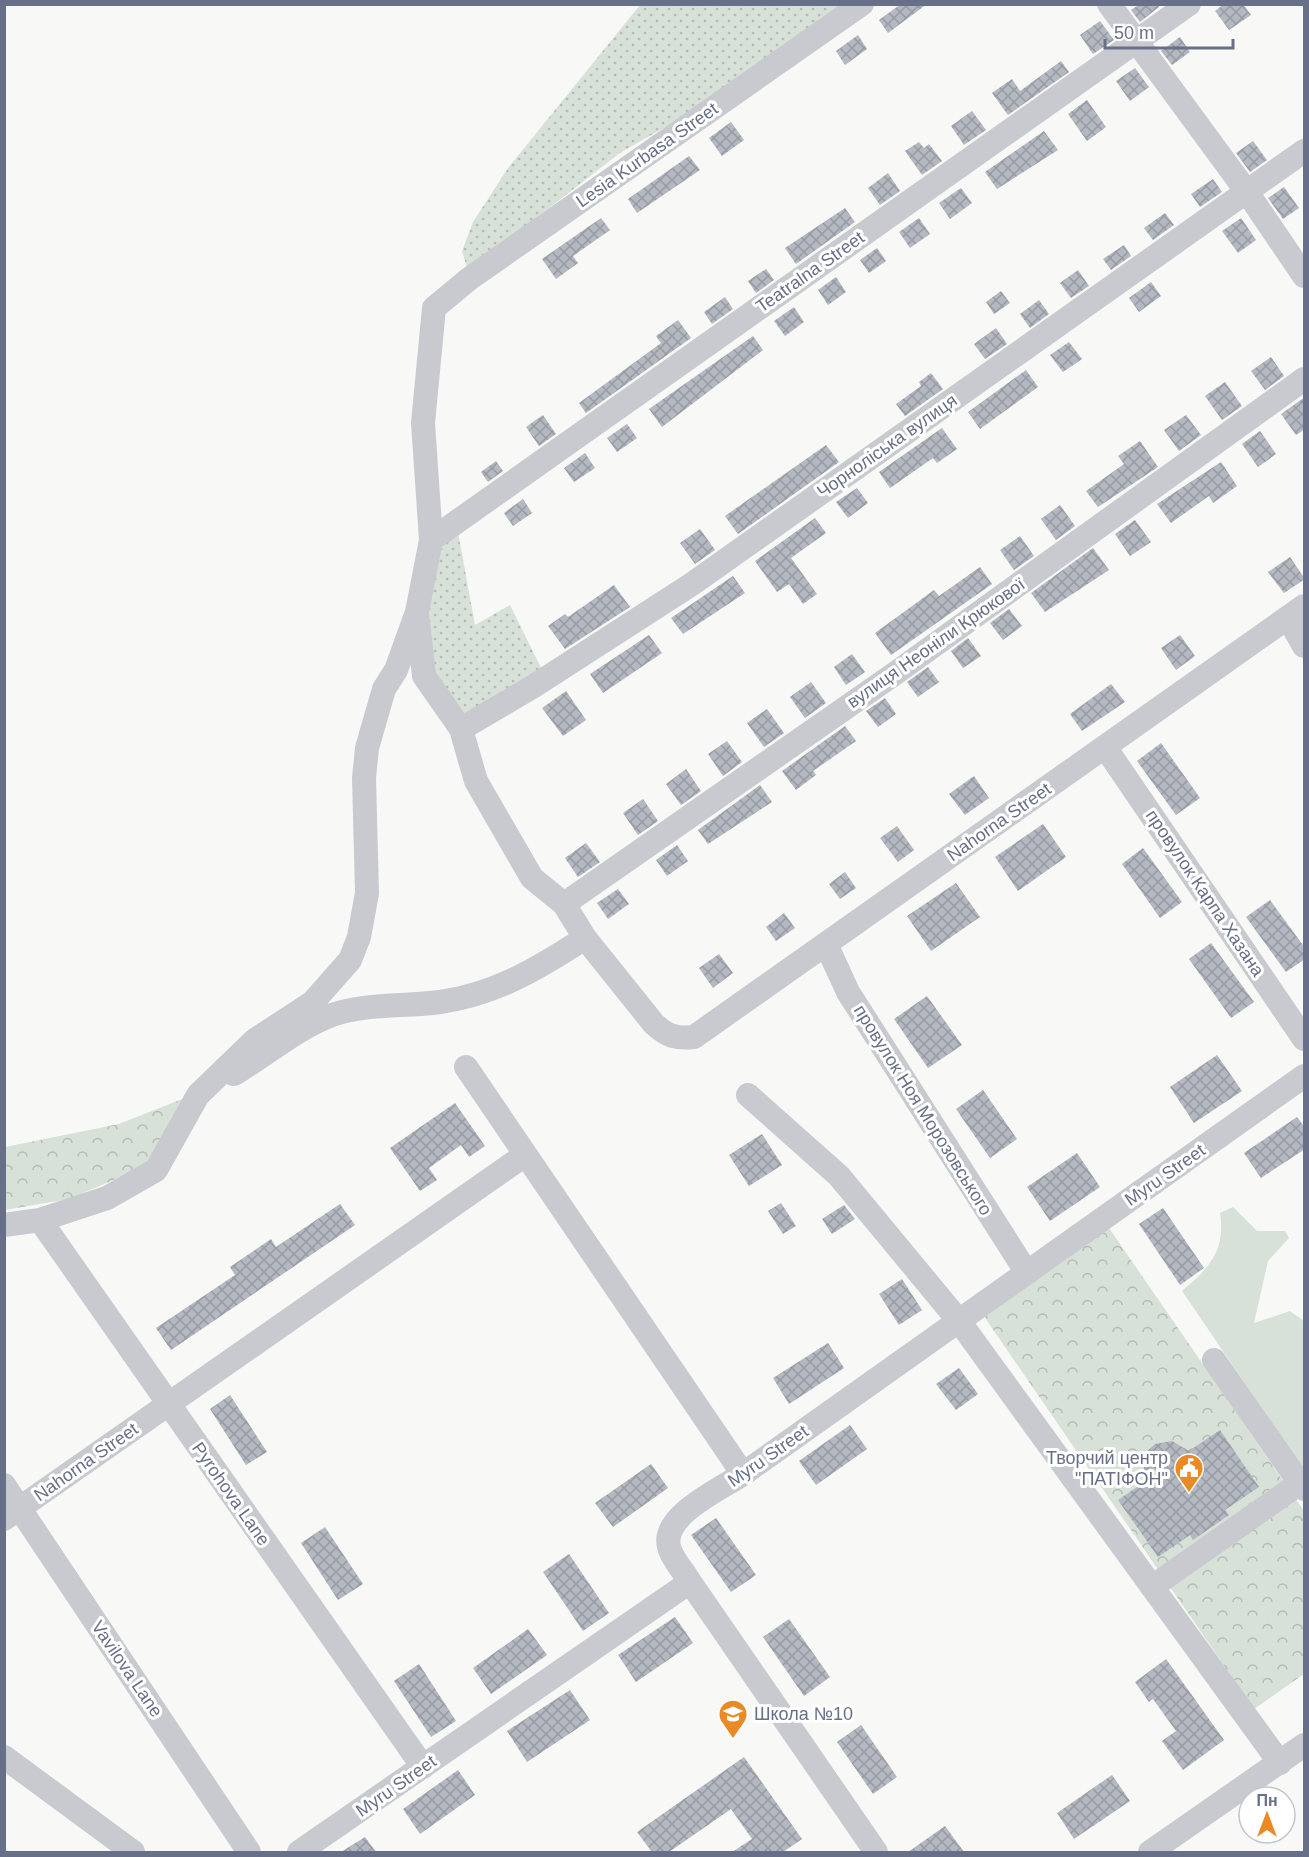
<svg xmlns="http://www.w3.org/2000/svg" width="1309" height="1857" font-family="Arial,sans-serif">
  <defs>
    <pattern id="forest-crowns" width="20" height="18" patternUnits="userSpaceOnUse" patternTransform="scale(1.5)"><rect width="20" height="18" fill="#d8e1d7"/><path d="M2 6a3 3 0 1 1 6 0M12 15a3 3 0 1 1 6 0" fill="none" stroke="#b3bbb4"/></pattern>
    <pattern id="garden-dots" width="8" height="8" patternUnits="userSpaceOnUse" patternTransform="scale(1.5)"><rect width="8" height="8" fill="#d8e1d7"/><path d="M2 2h.1M6 6h.1" fill="none" stroke="#b3bbb4" stroke-width="1.8" stroke-linecap="round"/></pattern>
    <pattern id="building-cross-hatch" width="8" height="8" patternUnits="userSpaceOnUse" patternTransform="scale(1.5)"><rect width="8" height="8" fill="#b4b8c0"/><path d="M0 0l8 8M0 8l8-8" fill="none" stroke="#969aa2"/></pattern>
  </defs>
  <rect width="100%" height="100%" fill="#f8f9f6"/>
  <path fill="#d8e1d7" d="M 1233,1207 L 1257,1231 L 1285,1231 L 1289,1238 L 1268,1261 L 1254,1323 L 1290,1311 L 1304,1321 L 1304,1470 L 1182,1291 C 1209,1268 1226,1251 1220,1213 Z"/>
  <path fill="url(#forest-crowns)" d="M 187,1097 L 144,1167 L 69,1199 L 5,1210 L 5,1147 L 119,1124 Z
    M 1109,1228 L 1304,1511 L 1304,1674 L 1254,1709 L 983,1315 Z"/>
  <path fill="url(#garden-dots)" d="M 640,5 L 845,5 L 695,110 L 620,153 L 468,271 L 462,251 L 473,222 L 508,168 Z
    M 458,532 L 475,625 L 510,605 L 543,672 L 467,716 L 431,672 L 427,613 L 436,553 Z"/>
  <path fill="url(#building-cross-hatch)" d="M 901,4 L 927,4 L 888,33 L 879,20 Z
    M 1140,4 L 1157,4 L 1159,7 L 1140,22 L 1131,10 Z
    M 1224,4 L 1243,4 L 1251,15 L 1229,30 L 1215,11 Z
    M 1100,21 L 1114,40 L 1093,54 L 1080,35 Z
    M 858,35 L 867,49 L 845,65 L 836,51 Z
    M 1180,37 L 1190,52 L 1172,65 L 1161,51 Z
    M 1061,61 L 1069,72 L 1008,115 L 992,93 L 1012,79 L 1020,91 Z
    M 1135,68 L 1149,87 L 1130,101 L 1116,81 Z
    M 1087,100 L 1106,127 L 1087,141 L 1068,114 Z
    M 972,111 L 986,130 L 964,145 L 951,126 Z
    M 731,122 L 744,140 L 722,156 L 709,138 Z
    M 1044,131 L 1058,150 L 997,189 L 985,172 Z
    M 1253,141 L 1267,160 L 1250,172 L 1236,153 Z
    M 919,142 L 924,148 L 929,144 L 942,161 L 922,175 L 905,151 Z
    M 689,156 L 700,170 L 637,213 L 628,199 Z
    M 888,173 L 900,191 L 880,205 L 868,188 Z
    M 1213,179 L 1222,192 L 1200,207 L 1191,194 Z
    M 1284,187 L 1299,208 L 1283,219 L 1268,198 Z
    M 961,188 L 972,203 L 950,219 L 939,203 Z
    M 845,208 L 855,222 L 796,264 L 785,248 Z
    M 1165,213 L 1174,225 L 1153,240 L 1144,228 Z
    M 601,218 L 610,230 L 573,256 L 578,263 L 556,279 L 542,259 Z
    M 919,218 L 930,234 L 910,248 L 899,232 Z
    M 1241,218 L 1256,240 L 1238,253 L 1222,231 Z
    M 1124,245 L 1131,256 L 1111,270 L 1103,259 Z
    M 877,248 L 886,261 L 869,273 L 860,260 Z
    M 766,269 L 774,280 L 756,293 L 748,281 Z
    M 1078,270 L 1089,286 L 1071,298 L 1060,283 Z
    M 836,277 L 846,292 L 828,305 L 818,290 Z
    M 1151,282 L 1161,296 L 1139,312 L 1129,298 Z
    M 1001,291 L 1010,303 L 994,314 L 986,302 Z
    M 725,297 L 733,309 L 712,324 L 704,312 Z
    M 1039,300 L 1049,314 L 1030,328 L 1020,314 Z
    M 794,307 L 804,322 L 785,336 L 774,321 Z
    M 678,320 L 691,338 L 586,413 L 579,403 L 661,343 L 656,336 Z
    M 996,328 L 1007,344 L 985,359 L 974,344 Z
    M 753,336 L 763,350 L 662,427 L 649,409 Z
    M 1069,342 L 1082,359 L 1063,372 L 1050,355 Z
    M 1271,357 L 1284,376 L 1265,390 L 1251,371 Z
    M 1026,370 L 1038,387 L 980,429 L 968,412 Z
    M 931,373 L 943,389 L 905,416 L 896,404 L 921,386 L 919,382 Z
    M 1225,382 L 1242,406 L 1222,420 L 1205,396 Z
    M 1305,397 L 1305,429 L 1296,435 L 1281,414 Z
    M 543,415 L 556,434 L 539,446 L 526,427 Z
    M 1186,415 L 1201,435 L 1179,451 L 1164,430 Z
    M 627,424 L 637,438 L 617,452 L 607,438 Z
    M 942,428 L 957,449 L 937,463 L 933,458 L 890,488 L 879,472 Z
    M 1260,431 L 1276,454 L 1258,467 L 1242,444 Z
    M 1140,441 L 1158,467 L 1098,507 L 1086,491 L 1124,464 L 1118,456 Z
    M 826,445 L 839,462 L 738,534 L 725,516 Z
    M 585,453 L 595,468 L 574,482 L 564,468 Z
    M 496,461 L 503,471 L 488,482 L 481,472 Z
    M 1221,462 L 1237,486 L 1213,503 L 1209,496 L 1171,523 L 1157,504 Z
    M 857,488 L 868,503 L 848,518 L 836,502 Z
    M 523,499 L 532,513 L 513,526 L 504,513 Z
    M 1060,505 L 1075,526 L 1056,540 L 1041,519 Z
    M 815,518 L 826,533 L 791,558 L 817,594 L 803,604 L 789,584 L 777,592 L 755,561 Z
    M 1135,520 L 1151,542 L 1130,556 L 1115,534 Z
    M 700,529 L 715,550 L 695,564 L 680,543 Z
    M 1020,536 L 1034,556 L 1014,570 L 1000,550 Z
    M 1093,548 L 1109,570 L 1045,612 L 1031,593 Z
    M 1290,557 L 1305,579 L 1284,593 L 1268,572 Z
    M 980,567 L 992,584 L 891,655 L 875,633 L 934,590 L 939,596 Z
    M 733,576 L 745,593 L 683,634 L 671,618 Z
    M 614,585 L 630,607 L 565,649 L 548,626 L 565,614 L 568,617 Z
    M 1009,609 L 1022,626 L 1003,640 L 990,623 Z
    M 649,635 L 662,653 L 603,693 L 590,674 Z
    M 1180,635 L 1195,656 L 1176,670 L 1161,648 Z
    M 968,638 L 981,656 L 963,668 L 951,651 Z
    M 852,654 L 865,672 L 846,685 L 834,667 Z
    M 928,667 L 939,682 L 918,697 L 907,682 Z
    M 811,682 L 826,703 L 805,718 L 790,697 Z
    M 1111,684 L 1125,702 L 1082,731 L 1070,714 Z
    M 566,691 L 586,720 L 563,736 L 542,708 Z
    M 885,698 L 896,714 L 878,727 L 866,711 Z
    M 767,709 L 784,733 L 764,747 L 747,723 Z
    M 845,726 L 856,741 L 813,771 L 816,775 L 796,790 L 782,771 Z
    M 727,741 L 742,762 L 723,776 L 708,754 Z
    M 1161,743 L 1200,798 L 1176,815 L 1137,761 Z
    M 686,769 L 701,791 L 681,805 L 666,784 Z
    M 974,776 L 989,798 L 965,815 L 949,794 Z
    M 760,785 L 772,802 L 708,844 L 698,830 Z
    M 643,799 L 658,821 L 638,835 L 623,813 Z
    M 1043,824 L 1066,857 L 1018,891 L 995,857 Z
    M 897,826 L 914,850 L 898,862 L 880,838 Z
    M 586,843 L 600,862 L 578,877 L 565,858 Z
    M 677,845 L 688,861 L 667,876 L 656,860 Z
    M 1143,848 L 1182,902 L 1160,918 L 1122,864 Z
    M 845,872 L 856,888 L 840,899 L 829,884 Z
    M 956,883 L 980,917 L 931,951 L 907,916 Z
    M 618,889 L 629,904 L 608,919 L 597,903 Z
    M 1270,900 L 1305,948 L 1305,959 L 1286,972 L 1246,917 Z
    M 784,913 L 795,928 L 776,941 L 766,927 Z
    M 1211,943 L 1254,1002 L 1231,1018 L 1189,959 Z
    M 719,954 L 733,973 L 713,988 L 699,968 Z
    M 927,996 L 962,1045 L 928,1068 L 894,1019 Z
    M 1217,1055 L 1242,1091 L 1194,1123 L 1170,1087 Z
    M 983,1090 L 1017,1139 L 990,1158 L 956,1109 Z
    M 455,1103 L 485,1146 L 469,1157 L 461,1145 L 429,1168 L 437,1180 L 420,1191 L 390,1148 Z
    M 1297,1117 L 1305,1128 L 1305,1149 L 1261,1178 L 1244,1153 Z
    M 762,1134 L 782,1165 L 749,1186 L 729,1155 Z
    M 1077,1153 L 1100,1187 L 1050,1221 L 1027,1187 Z
    M 781,1203 L 796,1226 L 783,1234 L 768,1211 Z
    M 340,1204 L 355,1225 L 171,1350 L 156,1328 L 235,1275 L 230,1267 L 271,1239 L 276,1247 Z
    M 844,1205 L 855,1219 L 832,1234 L 822,1219 Z
    M 1163,1208 L 1204,1268 L 1180,1285 L 1139,1224 Z
    M 902,1279 L 922,1310 L 899,1325 L 879,1294 Z
    M 828,1343 L 844,1368 L 789,1404 L 773,1378 Z
    M 959,1368 L 978,1394 L 956,1410 L 936,1384 Z
    M 230,1395 L 267,1452 L 246,1465 L 210,1409 Z
    M 850,1425 L 867,1449 L 816,1485 L 799,1461 Z
    M 1220,1430 L 1259,1487 L 1225,1510 L 1229,1515 L 1193,1540 L 1190,1535 L 1158,1557 L 1118,1500 L 1146,1481 L 1143,1462 L 1146,1452 L 1155,1444 L 1172,1441 L 1189,1451 Z
    M 651,1464 L 668,1488 L 613,1527 L 595,1503 Z
    M 716,1518 L 756,1575 L 731,1592 L 691,1535 Z
    M 325,1527 L 363,1584 L 338,1600 L 301,1543 Z
    M 569,1554 L 609,1613 L 583,1631 L 543,1572 Z
    M 675,1617 L 693,1643 L 636,1682 L 618,1655 Z
    M 789,1619 L 830,1677 L 804,1696 L 763,1637 Z
    M 528,1629 L 547,1655 L 491,1694 L 473,1668 Z
    M 1166,1659 L 1224,1740 L 1183,1770 L 1162,1741 L 1176,1731 L 1153,1699 L 1149,1702 L 1135,1682 Z
    M 419,1664 L 456,1721 L 431,1737 L 394,1681 Z
    M 570,1690 L 590,1720 L 527,1762 L 507,1731 Z
    M 861,1725 L 897,1777 L 873,1794 L 837,1742 Z
    M 744,1757 L 802,1839 L 783,1852 L 732,1852 L 752,1839 L 731,1809 L 669,1852 L 652,1852 L 637,1832 Z
    M 458,1770 L 475,1795 L 420,1834 L 403,1809 Z
    M 1112,1775 L 1130,1801 L 1074,1839 L 1057,1813 Z
    M 945,1826 L 964,1852 L 908,1852 Z
    M 365,1837 L 376,1852 L 341,1852 Z"/>
  <g fill="none" stroke-linecap="round" stroke-linejoin="round">
    <path stroke="#c9cacf" stroke-width="24" d="M 1109,4 L 1247,192 L 1304,276
      M 431,540 L 1189,4
      M 1288,618 L 1304,646
      M 418,621 L 424,676 L 461,729 L 476,781 L 532,878 L 564,904 L 585,938 L 654,1024 C 667,1036 676,1039 694,1037 L 1304,606
      M 461,729 L 534,686 L 692,584 L 1304,151
      M 1105,747 L 1304,1039
      M 564,904 L 897,672 L 1304,379
      M 826,944 L 848,992 L 1027,1273
      M 466,1067 L 743,1474
      M 234,1074 C 266,1055 297,1028 332,1015 C 366,1003 405,1007 440,1002 C 496,994 539,968 585,938
      M 748,1095 L 839,1176 L 959,1321 L 1280,1763
      M 40,1220 L 423,1767
      M 4,1225 L 40,1220 L 107,1198 L 156,1170 L 198,1095 L 255,1040 L 313,1002 L 350,960 L 359,937 L 367,893 L 364,778 L 367,748 L 384,689 L 396,670 L 417,612 L 431,540 L 423,423 L 434,308 L 469,279 L 862,4
      M 1214,1360 L 1304,1489
      M 4,1485 L 249,1852
      M 4,1519 L 525,1155
      M 690,1582 L 876,1852
      M 1152,1587 L 1300,1483
      M 4,1757 L 133,1852
      M 299,1852 L 690,1582 C 684,1572 674,1561 670,1550 C 657,1517 721,1489 743,1474 L 1304,1076
      M 1150,1852 L 1304,1745"/>
  </g>
  <defs>
    <g id="civic-pin" transform="scale(1.5)"><path d="M0 17L-7.5 6A9.5 9.5 0 1 1 7.5 6Z" fill="#ea8a25" stroke="#fff"/><path d="M-.6-6.5H3V-4.5H.6V-3L4-1V1h2V6H-6V1h2V-1L-.6-3ZM-1.2 2.5V6h2.4V2.5Z" fill="#fff"/></g>
    <g id="school-pin" transform="scale(1.5)"><path d="M0 17L-7.5 6A9.5 9.5 0 1 1 7.5 6Z" fill="#ea8a25" stroke="#fff"/><path d="M0-5L7-2L0 1L-7-2ZM-4 1L0 2.5L4 1V4Q0 6-4 4Z" fill="#fff"/></g>
  </defs>
  <g fill-rule="evenodd">
    <use href="#civic-pin" x="1189" y="1468"/>
    <use href="#school-pin" x="733" y="1714"/>
  </g>
  <g text-anchor="middle" dominant-baseline="central" stroke-width="6" stroke-linejoin="round" paint-order="stroke">
    <g font-size="18" fill="#677088" stroke="#fff">
      <text transform="translate(647 155) rotate(-35)">Lesia Kurbasa Street</text>
      <text transform="translate(810 272) rotate(-35)">Teatralna Street</text>
      <text transform="translate(887 446) rotate(-35)">Чорноліська вулиця</text>
      <text transform="translate(936 643) rotate(-35)">вулиця Неоніли Крюкової</text>
      <text transform="translate(999 822) rotate(-35)">Nahorna Street</text>
      <text transform="translate(1205 893) rotate(56)">провулок Карпа Хазана</text>
      <text transform="translate(923 1110) rotate(58)">провулок Ноя Морозовського</text>
      <text transform="translate(1165 1175) rotate(-35)">Myru Street</text>
      <text transform="translate(768 1456) rotate(-35)">Myru Street</text>
      <text transform="translate(86 1462) rotate(-35)">Nahorna Street</text>
      <text transform="translate(231 1494) rotate(55)">Pyrohova Lane</text>
      <text transform="translate(127 1669) rotate(56)">Vavilova Lane</text>
      <text transform="translate(396 1786) rotate(-35)">Myru Street</text>
    </g>
    <g font-size="18" fill="#677088" stroke="#fff" text-anchor="end">
      <text x="1168" y="1458">Творчий центр<tspan x="1168" dy="21">"ПАТІФОН"</tspan></text>
      <text x="754" y="1714" text-anchor="start">Школа №10</text>
    </g>
  </g>
  <rect width="1309" height="1857" fill="none" stroke="#677088" stroke-width="12"/>
  <g transform="translate(1267 1815)"><circle r="28" fill="#ffffff" stroke="#c2c6cf" stroke-width="1.5"/>
  <path d="M0-4.5L10 22L0 15L-10 22Z" fill="#ea8a25"/>
  <text y="-9" font-size="16" font-weight="bold" text-anchor="middle" fill="#677088">Пн</text>
  </g>
  <path d="M1105 39v9h128v-9" fill="none" stroke="#677088" stroke-width="3"/>
  <text x="1114" y="39" font-size="18" fill="#677088" stroke="#ffffff" stroke-width="4.5" paint-order="stroke">50 m</text>
</svg>
